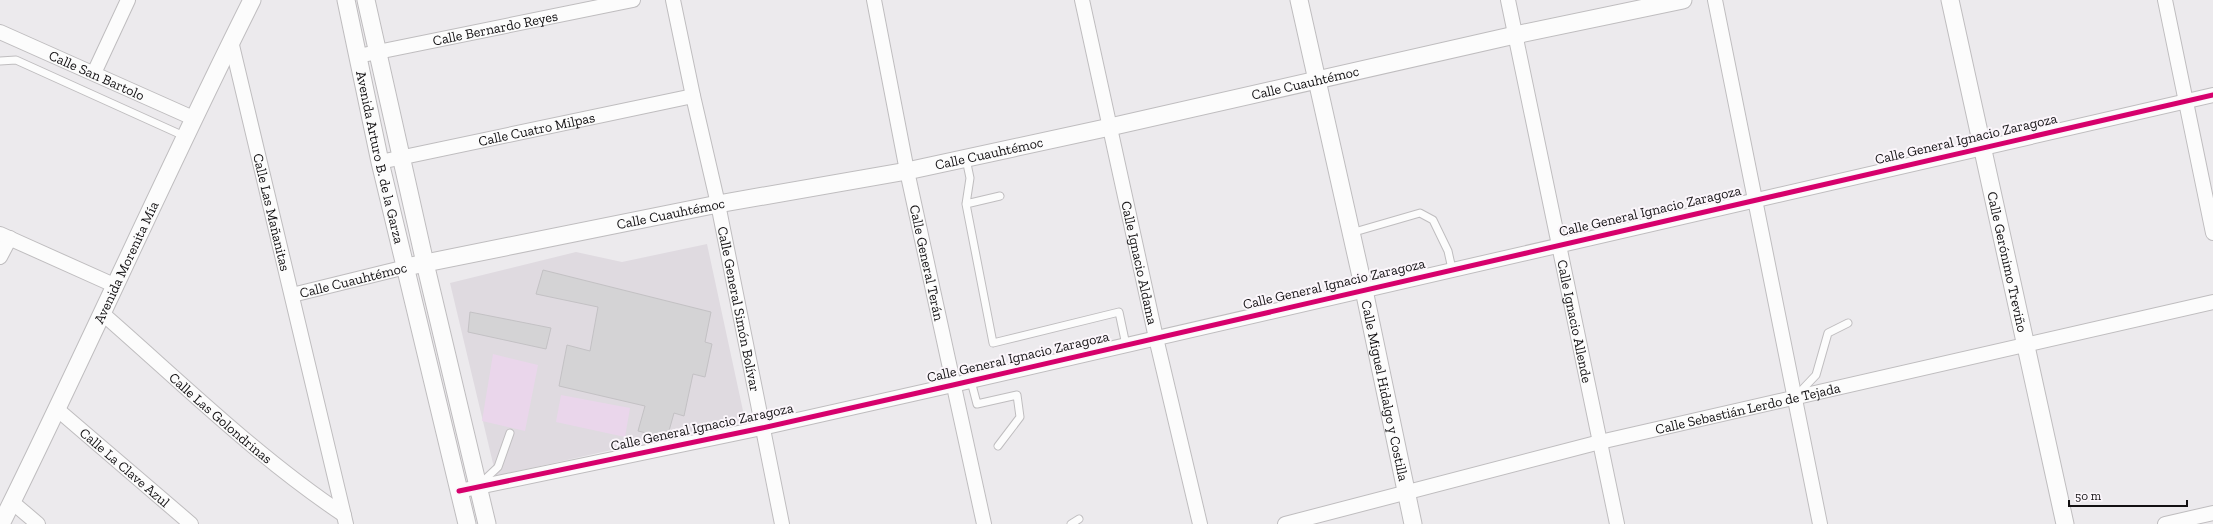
<svg xmlns="http://www.w3.org/2000/svg" width="2213" height="524" font-family="'Zilla Slab',serif">
  <rect width="100%" height="100%" fill="#eceaed"/>
  <path fill="#dfdae0" d="M 707,244 L 745,420 L 496,476 L 450,283 L 576,252 L 622,262 Z"/>
  <path fill="#ead6eb" d="M 493,354 L 538,365 L 525,431 L 482,421 Z
    M 561,395 L 630,408 L 625,437 L 556,422 Z"/>
  <path fill="#d4d3d5" stroke="#c3c1c4" d="M 543,270 L 711,312 L 705,342 L 712,344 L 705,377 L 693,374 L 684,416 L 674,413 L 667,438 L 638,431 L 645,406 L 559,386 L 567,345 L 590,351 L 598,307 L 536,294 Z
    M 470,312 L 551,328 L 546,349 L 468,332 Z"/>
  <g fill="none" stroke-linecap="round" stroke-linejoin="round">
    <g stroke="#bfbdbf" stroke-width="9">
      <path id="service" d="M 0,61 L 16,60 L 184,136
        M 1000,196 L 966,204 L 993,343 L 1119,312 L 1126,345
        M 966,204 L 970,178 L 966,159
        M 1351,233 L 1420,213 L 1433,220 L 1448,251 L 1452,269
        M 971,381 L 977,404 L 1017,395 L 1020,417 L 998,446
        M 1798,394 L 1816,375 L 1828,333 L 1848,323
        M 480,484 L 498,467 L 510,433
        M 1071,524 L 1079,519"/>
    </g>
    <g stroke="#bfbdbf" stroke-width="16">
      <g id="minor">
        <path id="s1" d="M 673,0 L 693,96 L 718,204 L 782,524"/>
        <path id="s2" d="M 874,0 L 907,171 L 984,524"/>
        <path id="s3" d="M 1082,0 L 1156,338 L 1200,524"/>
        <path id="s4" d="M 1508,0 L 1617,524"/>
        <path d="M 1715,0 L 1820,524"/>
        <path d="M 2165,0 L 2213,233"/>
        <path id="s5" d="M 0,32 L 193,118"/>
        <path id="s6" d="M 231,41 L 346,524"/>
        <path id="s7" d="M 358,56 L 633,0"/>
        <path d="M 94,73 L 128,0"/>
        <path id="s8" d="M 380,162 L 693,96"/>
        <path d="M 0,234 L 116,286"/>
        <path d="M 0,257 L 10,238"/>
        <path id="s9" d="M 292,295 L 406,267"/>
        <path id="s10" d="M 103,314 C 182,383 257,457 344,515"/>
        <path id="s11" d="M 58,410 L 191,524"/>
        <path d="M 459,491 L 762,428 L 953,385 L 2213,95"/>
        <path d="M 12,502 L 38,524"/>
        <path id="s12" d="M 1285,524 L 1600,442 L 2213,302"/>
        <path d="M 2165,524 L 2213,513"/>
      </g>
    </g>
    <g stroke="#bfbdbf" stroke-width="19">
      <g id="tertiary">
        <path id="s13" d="M 346,0 L 380,162 L 467,524"/>
        <path d="M 366,0 L 425,263 L 487,524"/>
        <path id="s14" d="M 1299,0 L 1364,290 L 1413,524"/>
        <path id="s15" d="M 1950,0 L 2065,524"/>
        <path id="s16" d="M 406,267 L 718,204 L 907,171 L 1110,127 L 1515,35 L 1683,0"/>
        <path id="s17" d="M 1,524 C 87,351 165,173 252,0"/>
      </g>
    </g>
    <use href="#service" stroke="#fcfcfc" stroke-width="7"/>
    <use href="#minor" stroke="#fcfcfc" stroke-width="14"/>
    <use href="#tertiary" stroke="#fcfcfc" stroke-width="17"/>
    <g stroke="#fbf6fb" stroke-width="8">
      <path id="cycleway" d="M 459,491 L 762,428 L 953,385 L 2213,95"/>
    </g>
    <use href="#cycleway" stroke="#d6006c" stroke-width="5"/>
  </g>
  <g text-anchor="middle" dominant-baseline="central" stroke-width="4" stroke-linejoin="round" paint-order="stroke">
    <g font-size="14" fill="#121012" stroke="#fbf6fb">
      <text stroke="none"><textPath href="#s7" startOffset="140">Calle Bernardo Reyes</textPath></text>
      <text stroke="none"><textPath href="#s5" startOffset="106">Calle San Bartolo</textPath></text>
      <text stroke="none"><textPath href="#s16" startOffset="918">Calle Cuauhtémoc</textPath></text>
      <text stroke="none"><textPath href="#s8" startOffset="160">Calle Cuatro Milpas</textPath></text>
      <text transform="translate(1966 139) rotate(-13)">Calle General Ignacio Zaragoza</text>
      <text stroke="none"><textPath href="#s16" startOffset="594">Calle Cuauhtémoc</textPath></text>
      <text stroke="none"><textPath href="#s13" startOffset="161">Avenida Arturo B. de la Garza</textPath></text>
      <text transform="translate(1650 211) rotate(-13)">Calle General Ignacio Zaragoza</text>
      <text stroke="none"><textPath href="#s6" startOffset="176">Calle Las Mañanitas</textPath></text>
      <text stroke="none"><textPath href="#s16" startOffset="270">Calle Cuauhtémoc</textPath></text>
      <text stroke="none"><textPath href="#s17" startOffset="290">Avenida Morenita Mía</textPath></text>
      <text stroke="none"><textPath href="#s2" startOffset="268">Calle General Terán</textPath></text>
      <text stroke="none"><textPath href="#s3" startOffset="269">Calle Ignacio Aldama</textPath></text>
      <text stroke="none"><textPath href="#s15" startOffset="268">Calle Gerónimo Treviño</textPath></text>
      <text stroke="none"><textPath href="#s9" startOffset="63">Calle Cuauhtémoc</textPath></text>
      <text transform="translate(1334 284) rotate(-13)">Calle General Ignacio Zaragoza</text>
      <text stroke="none"><textPath href="#s1" startOffset="316">Calle General Simón Bolívar</textPath></text>
      <text stroke="none"><textPath href="#s4" startOffset="328">Calle Ignacio Allende</textPath></text>
      <text transform="translate(1018 357) rotate(-13)">Calle General Ignacio Zaragoza</text>
      <text stroke="none"><textPath href="#s14" startOffset="400">Calle Miguel Hidalgo y Costilla</textPath></text>
      <text stroke="none"><textPath href="#s12" startOffset="477">Calle Sebastián Lerdo de Tejada</textPath></text>
      <text stroke="none"><textPath href="#s10" startOffset="157">Calle Las Golondrinas</textPath></text>
      <text transform="translate(702 427) rotate(-12)">Calle General Ignacio Zaragoza</text>
      <text stroke="none"><textPath href="#s11" startOffset="88">Calle La Clave Azul</textPath></text>
    </g>
  </g>
  <path d="M2069 500v6h118v-6" fill="none" stroke="#121012" stroke-width="2"/>
  <text x="2075" y="500" font-size="12" fill="#121012" stroke="#fbf6fb" stroke-width="3" paint-order="stroke">50 m</text>
</svg>
